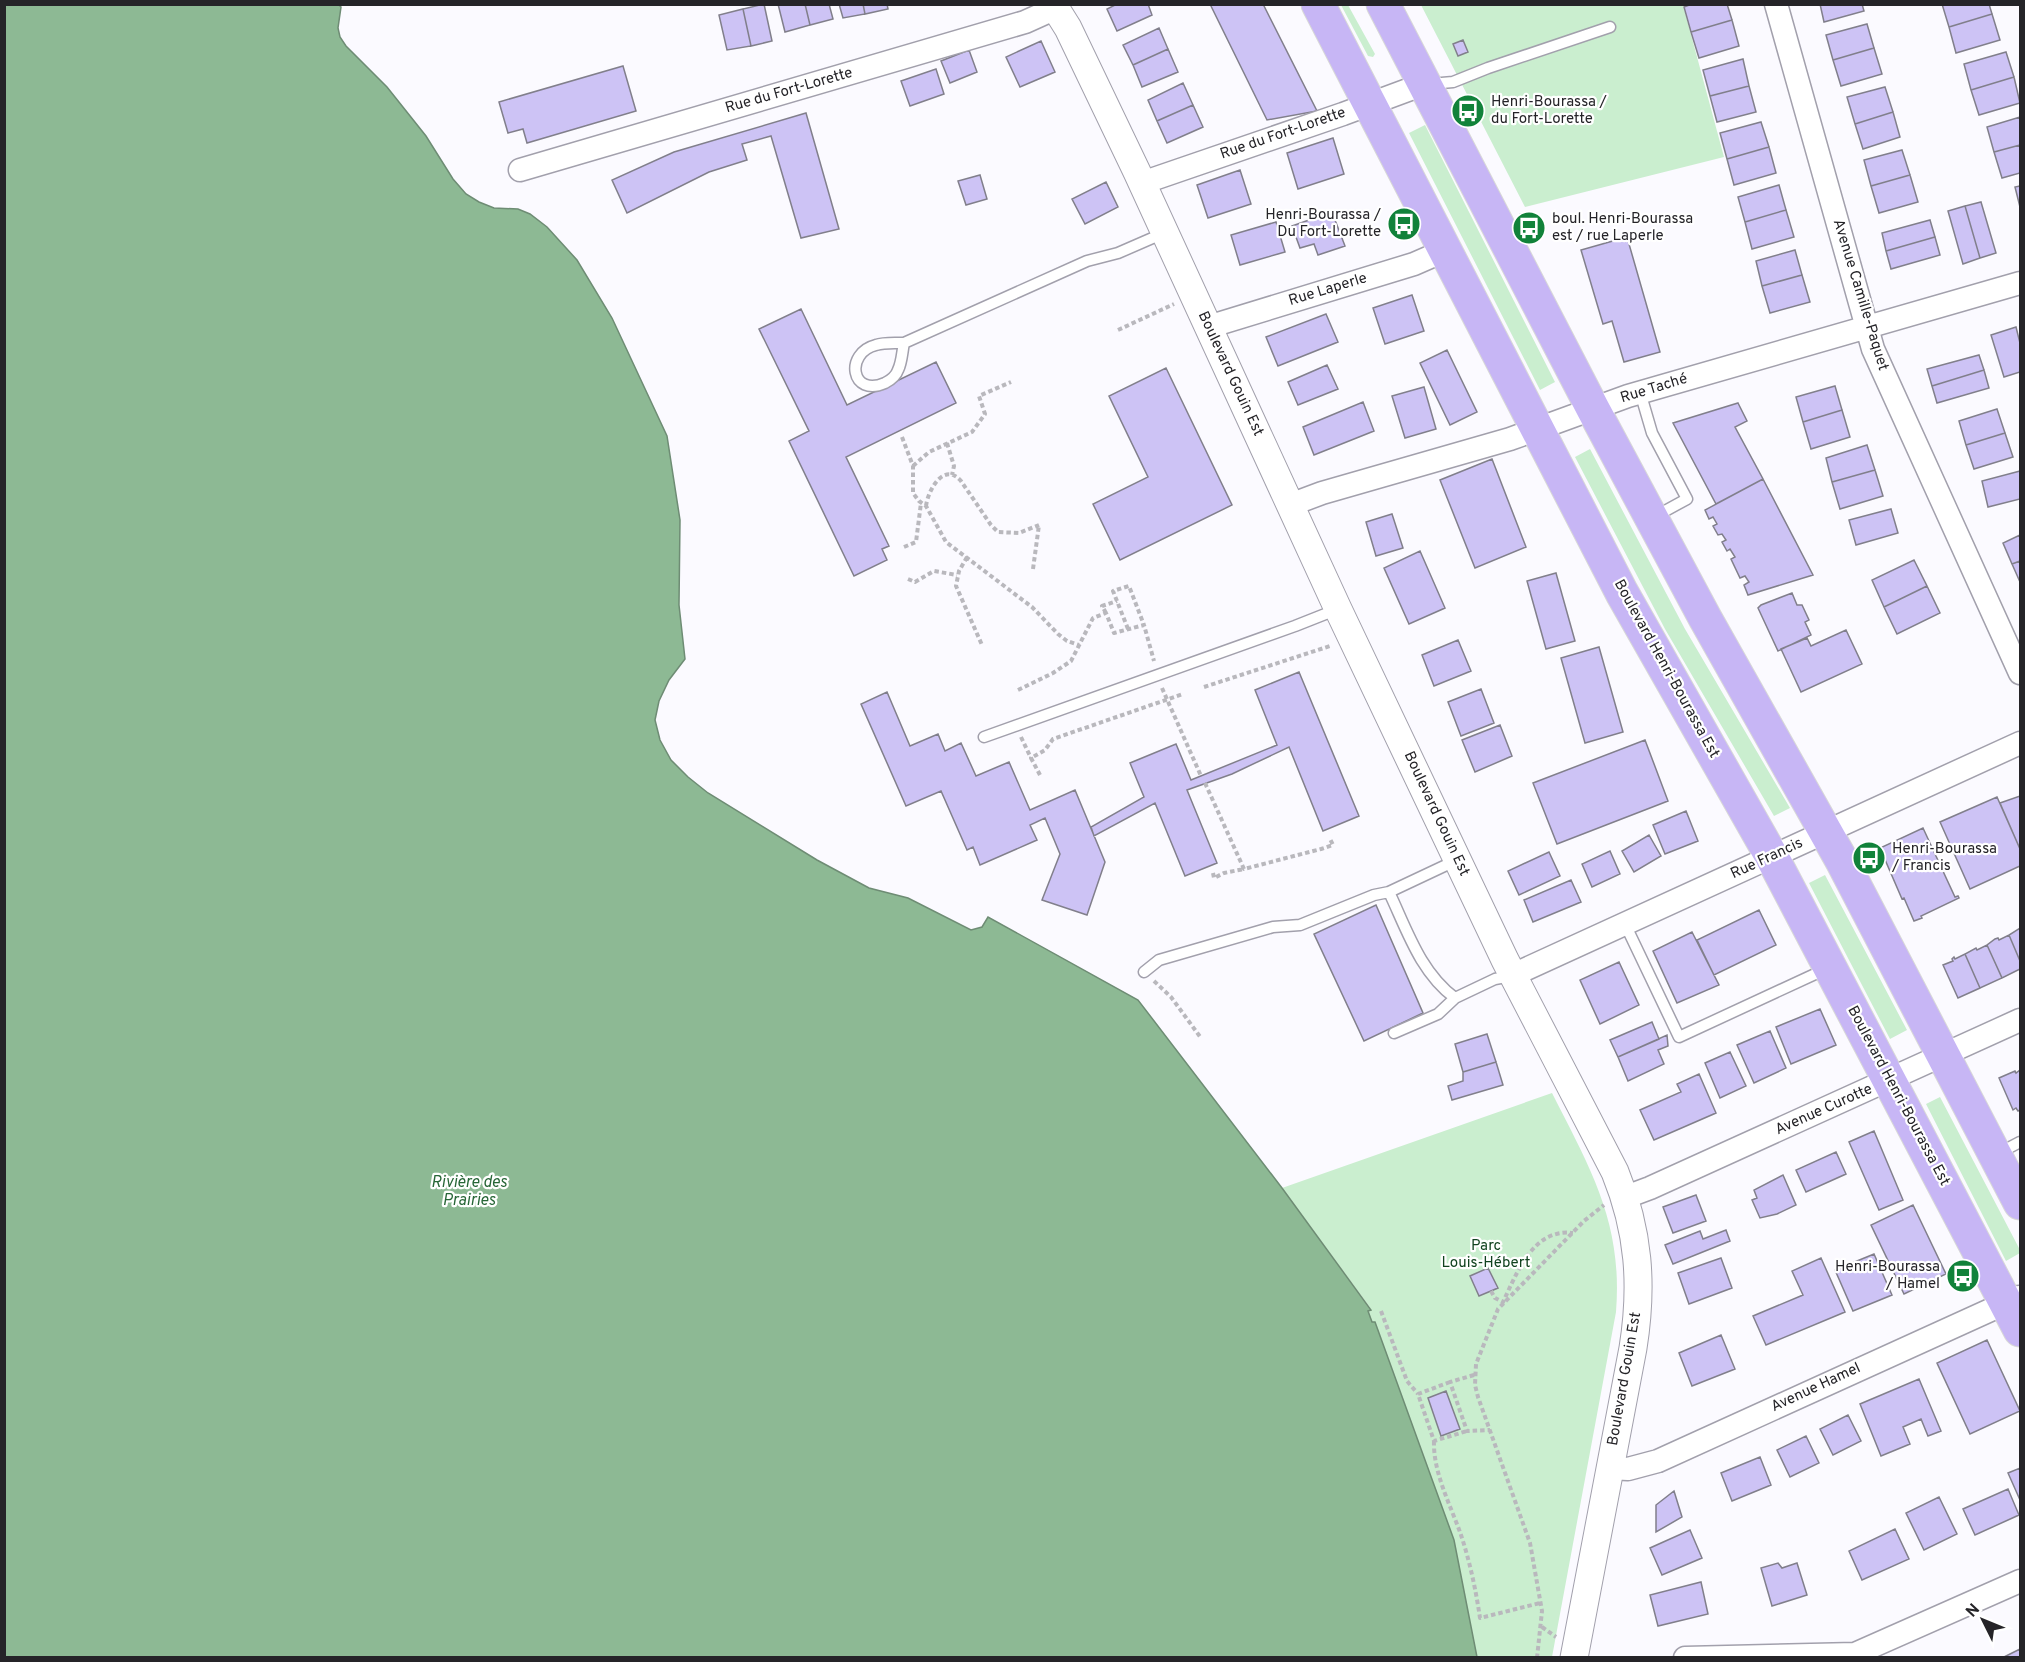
<svg xmlns="http://www.w3.org/2000/svg" width="2025" height="1662" font-family="Overpass,sans-serif">
  <rect width="100%" height="100%" fill="#fbfaff"/>
  <path fill="#caeecf" d="M 1341,5 L 1348,5 L 1375,54 L 1373,57 L 1368,56 Z
    M 1421,5 L 1683,5 L 1724,157 L 1525,207 Z
    M 1425,125 L 1555,382 L 1540,390 L 1409,133 Z
    M 1590,449 L 1685,629 L 1790,808 L 1774,816 L 1665,629 L 1575,457 Z
    M 1825,875 L 1907,1030 L 1890,1039 L 1809,883 Z
    M 1552,1093 C 1591,1170 1623,1223 1616,1312 L 1552,1657 L 1477,1657 L 1454,1540 L 1375,1322 L 1372,1322 L 1368,1311 L 1371,1309 L 1282,1188 Z
    M 1940,1097 L 2020,1250 L 2020,1253 L 2006,1261 L 1926,1104 Z"/>
  <path fill="#8db994" stroke="#6e8c74" stroke-width="1.5" d="M 5,4 L 339,5 L 341,7 L 338,28 L 340,37 L 346,46 L 387,87 L 426,136 L 453,179 L 466,194 L 479,202 L 494,208 L 518,209 L 530,214 L 547,227 L 577,260 L 612,318 L 667,436 L 680,520 L 679,605 L 685,659 L 669,680 L 659,701 L 655,720 L 660,740 L 671,760 L 688,777 L 708,793 L 817,860 L 869,888 L 908,898 L 971,930 L 982,927 L 988,917 L 1138,1000 L 1282,1188 L 1371,1310 L 1368,1311 L 1372,1322 L 1375,1322 L 1454,1540 L 1477,1657 L 5,1657 Z"/>
  <path fill="#cdc3f5" stroke="#817f8b" stroke-width="1.5" d="M 764,4 L 772,41 L 751,46 L 743,9 Z
    M 778,4 L 805,4 L 810,25 L 785,32 Z
    M 805,4 L 829,4 L 833,19 L 810,25 Z
    M 839,4 L 863,4 L 865,14 L 843,18 Z
    M 863,4 L 887,4 L 888,9 L 865,14 Z
    M 1117,4 L 1148,4 L 1152,15 L 1117,31 L 1107,9 Z
    M 1210,4 L 1263,4 L 1317,111 L 1267,120 Z
    M 1692,4 L 1727,4 L 1732,20 L 1691,32 L 1684,7 Z
    M 1820,4 L 1862,4 L 1864,11 L 1824,22 Z
    M 1942,4 L 1989,4 L 1992,14 L 1949,27 Z
    M 743,9 L 751,46 L 727,50 L 719,15 Z
    M 1992,14 L 2000,40 L 1956,53 L 1949,27 Z
    M 1732,20 L 1739,46 L 1699,58 L 1691,32 Z
    M 1867,24 L 1874,48 L 1833,60 L 1826,35 Z
    M 1159,28 L 1168,49 L 1133,65 L 1123,45 Z
    M 1463,40 L 1468,52 L 1458,56 L 1453,44 Z
    M 1041,41 L 1055,72 L 1020,87 L 1006,57 Z
    M 1874,48 L 1882,74 L 1841,86 L 1833,60 Z
    M 1168,49 L 1178,72 L 1142,87 L 1133,65 Z
    M 969,50 L 977,72 L 950,83 L 941,61 Z
    M 2006,52 L 2014,77 L 1971,90 L 1964,64 Z
    M 1743,59 L 1749,86 L 1710,96 L 1703,70 Z
    M 623,66 L 636,111 L 527,143 L 523,129 L 508,133 L 499,102 Z
    M 936,69 L 944,94 L 910,106 L 901,81 Z
    M 2014,77 L 2020,103 L 1979,115 L 1971,90 Z
    M 1183,83 L 1193,105 L 1157,121 L 1148,100 Z
    M 1749,86 L 1756,112 L 1717,122 L 1710,96 Z
    M 1885,87 L 1893,112 L 1855,124 L 1847,97 Z
    M 1193,105 L 1203,127 L 1167,143 L 1157,121 Z
    M 1893,112 L 1900,137 L 1863,149 L 1855,124 Z
    M 806,113 L 839,229 L 801,238 L 771,136 L 742,144 L 747,160 L 709,172 L 627,213 L 612,180 L 674,152 Z
    M 2020,117 L 2020,145 L 1994,152 L 1987,127 Z
    M 1761,122 L 1769,147 L 1727,159 L 1720,133 Z
    M 1333,138 L 1344,174 L 1298,189 L 1287,153 Z
    M 2020,145 L 2020,173 L 2002,178 L 1994,152 Z
    M 1769,147 L 1776,173 L 1734,185 L 1727,159 Z
    M 1902,150 L 1910,175 L 1871,186 L 1864,160 Z
    M 1240,170 L 1251,204 L 1208,218 L 1197,185 Z
    M 980,175 L 987,199 L 966,205 L 958,181 Z
    M 1910,175 L 1918,202 L 1879,213 L 1871,186 Z
    M 1106,182 L 1118,207 L 1085,224 L 1072,199 Z
    M 1779,185 L 1786,210 L 1745,222 L 1738,197 Z
    M 2020,186 L 2020,207 L 2015,187 Z
    M 1981,202 L 1996,253 L 1980,258 L 1965,206 Z
    M 1965,206 L 1980,258 L 1963,264 L 1948,211 Z
    M 1786,210 L 1794,237 L 1752,249 L 1745,222 Z
    M 1332,212 L 1345,246 L 1318,255 L 1314,244 L 1300,248 L 1292,226 Z
    M 1930,220 L 1935,237 L 1886,251 L 1882,233 Z
    M 1276,222 L 1285,252 L 1240,265 L 1231,235 Z
    M 1627,237 L 1660,352 L 1624,362 L 1612,321 L 1603,324 L 1581,250 Z
    M 1935,237 L 1940,255 L 1891,269 L 1886,251 Z
    M 1795,250 L 1802,275 L 1762,286 L 1756,261 Z
    M 1802,275 L 1810,302 L 1770,313 L 1762,286 Z
    M 1412,295 L 1424,331 L 1385,344 L 1373,308 Z
    M 801,309 L 847,405 L 936,362 L 956,403 L 846,457 L 889,546 L 882,549 L 887,560 L 854,576 L 789,441 L 809,431 L 759,329 Z
    M 1326,314 L 1338,342 L 1278,366 L 1266,337 Z
    M 2016,327 L 2020,343 L 2020,372 L 2004,377 L 1991,335 Z
    M 1447,350 L 1477,412 L 1450,425 L 1420,363 Z
    M 1979,355 L 1984,370 L 1932,386 L 1927,369 Z
    M 1327,365 L 1338,389 L 1298,405 L 1288,382 Z
    M 1166,368 L 1232,505 L 1120,560 L 1093,504 L 1148,477 L 1109,396 Z
    M 1984,370 L 1989,388 L 1937,403 L 1932,386 Z
    M 1835,386 L 1842,410 L 1803,422 L 1796,397 Z
    M 1424,387 L 1436,429 L 1405,438 L 1392,396 Z
    M 1363,402 L 1374,431 L 1314,455 L 1303,427 Z
    M 1738,403 L 1747,421 L 1735,427 L 1763,479 L 1716,504 L 1673,423 Z
    M 1997,409 L 2005,433 L 1966,445 L 1959,421 Z
    M 1842,410 L 1850,437 L 1811,449 L 1803,422 Z
    M 2005,433 L 2013,457 L 1974,469 L 1966,445 Z
    M 1867,445 L 1875,470 L 1832,482 L 1826,458 Z
    M 1492,459 L 1526,547 L 1475,568 L 1440,480 Z
    M 1875,470 L 1883,496 L 1840,509 L 1832,482 Z
    M 2020,471 L 2020,499 L 1988,507 L 1982,481 Z
    M 1763,479 L 1813,575 L 1748,595 L 1744,585 L 1749,582 L 1745,576 L 1740,578 L 1731,559 L 1735,557 L 1730,549 L 1727,551 L 1722,542 L 1726,540 L 1722,534 L 1718,535 L 1713,526 L 1717,524 L 1713,517 L 1709,519 L 1705,510 Z
    M 1891,509 L 1898,533 L 1856,545 L 1849,520 Z
    M 1392,514 L 1403,548 L 1376,556 L 1366,522 Z
    M 2020,535 L 2020,561 L 2012,564 L 2003,543 Z
    M 1420,551 L 1445,608 L 1409,624 L 1384,568 Z
    M 1914,560 L 1927,586 L 1884,607 L 1872,580 Z
    M 2020,561 L 2020,582 L 2012,564 Z
    M 1556,573 L 1575,641 L 1546,649 L 1527,581 Z
    M 1927,586 L 1940,613 L 1897,634 L 1884,607 Z
    M 1792,593 L 1797,605 L 1802,605 L 1809,620 L 1805,622 L 1811,635 L 1778,651 L 1758,608 L 1761,605 Z
    M 1846,630 L 1862,664 L 1801,692 L 1781,649 L 1807,638 L 1811,646 Z
    M 1458,640 L 1471,671 L 1434,686 L 1422,655 Z
    M 1599,647 L 1623,732 L 1585,743 L 1561,658 Z
    M 1299,672 L 1359,816 L 1323,831 L 1289,747 L 1232,774 L 1187,790 L 1217,863 L 1185,876 L 1155,803 L 1094,836 L 1091,827 L 1144,797 L 1130,763 L 1176,744 L 1191,780 L 1277,745 L 1255,690 Z
    M 1481,689 L 1494,723 L 1461,736 L 1448,702 Z
    M 887,692 L 910,746 L 938,734 L 945,751 L 961,743 L 976,776 L 1009,762 L 1030,810 L 1075,790 L 1105,862 L 1087,915 L 1042,900 L 1060,854 L 1045,818 L 1030,825 L 1037,840 L 980,865 L 973,847 L 967,850 L 941,791 L 906,806 L 861,704 Z
    M 1500,725 L 1512,756 L 1475,772 L 1462,740 Z
    M 1645,740 L 1668,801 L 1557,844 L 1533,783 Z
    M 2020,796 L 2020,849 L 2000,803 Z
    M 1997,797 L 2020,849 L 2020,866 L 1970,889 L 1940,822 Z
    M 1686,811 L 1698,841 L 1665,854 L 1653,825 Z
    M 1923,828 L 1955,897 L 1958,896 L 1959,898 L 1921,916 L 1922,918 L 1914,921 L 1904,898 L 1902,899 L 1880,848 Z
    M 1649,835 L 1661,856 L 1634,872 L 1622,851 Z
    M 1610,851 L 1620,874 L 1592,887 L 1582,864 Z
    M 1549,852 L 1560,876 L 1519,895 L 1508,871 Z
    M 1571,880 L 1581,902 L 1533,922 L 1524,900 Z
    M 1376,905 L 1423,1013 L 1364,1041 L 1314,934 Z
    M 1759,910 L 1776,945 L 1714,975 L 1697,940 Z
    M 2020,928 L 2020,961 L 2009,935 Z
    M 1692,932 L 1719,985 L 1677,1003 L 1653,951 Z
    M 2009,935 L 2020,961 L 2020,969 L 2002,978 L 1987,945 L 1995,939 L 1998,938 L 1999,940 Z
    M 1987,945 L 2002,978 L 1980,988 L 1965,954 L 1976,948 L 1977,950 Z
    M 1965,954 L 1980,988 L 1958,998 L 1943,965 L 1953,961 L 1952,959 L 1954,957 L 1955,959 Z
    M 1619,962 L 1639,1005 L 1600,1024 L 1580,980 Z
    M 1820,1009 L 1836,1045 L 1791,1064 L 1776,1027 Z
    M 1652,1022 L 1659,1039 L 1618,1057 L 1610,1040 Z
    M 1770,1031 L 1786,1068 L 1754,1083 L 1737,1045 Z
    M 1487,1034 L 1496,1062 L 1463,1072 L 1455,1044 Z
    M 1667,1035 L 1668,1046 L 1658,1050 L 1664,1064 L 1628,1081 L 1618,1057 Z
    M 1730,1052 L 1746,1086 L 1720,1098 L 1705,1063 Z
    M 1496,1062 L 1503,1085 L 1452,1100 L 1448,1086 L 1463,1081 L 1463,1072 Z
    M 2020,1070 L 2020,1110 L 2018,1111 L 2016,1108 L 2013,1110 L 1999,1078 L 2015,1071 L 2016,1073 Z
    M 1699,1074 L 1716,1113 L 1654,1140 L 1640,1110 L 1681,1092 L 1677,1084 Z
    M 1874,1131 L 1903,1200 L 1879,1210 L 1849,1142 Z
    M 1836,1152 L 1846,1174 L 1806,1192 L 1796,1170 Z
    M 1783,1175 L 1796,1205 L 1777,1214 L 1760,1218 L 1752,1200 L 1757,1198 L 1754,1190 Z
    M 1696,1195 L 1706,1221 L 1673,1233 L 1663,1207 Z
    M 1913,1205 L 1946,1274 L 1904,1294 L 1871,1225 Z
    M 1726,1230 L 1730,1241 L 1673,1264 L 1665,1245 L 1700,1231 L 1703,1239 Z
    M 1874,1254 L 1892,1295 L 1853,1311 L 1835,1270 Z
    M 1721,1258 L 1732,1288 L 1689,1304 L 1678,1273 Z
    M 1821,1258 L 1845,1312 L 1766,1345 L 1753,1316 L 1803,1295 L 1792,1271 Z
    M 1488,1268 L 1498,1288 L 1479,1296 L 1470,1276 Z
    M 1721,1335 L 1735,1369 L 1692,1386 L 1679,1353 Z
    M 1987,1340 L 2020,1411 L 1970,1434 L 1937,1363 Z
    M 1919,1379 L 1941,1431 L 1928,1436 L 1921,1419 L 1903,1427 L 1910,1444 L 1881,1456 L 1860,1404 Z
    M 1446,1391 L 1460,1429 L 1441,1436 L 1428,1398 Z
    M 1848,1415 L 1861,1441 L 1833,1455 L 1820,1429 Z
    M 1806,1436 L 1819,1463 L 1790,1477 L 1777,1450 Z
    M 1760,1457 L 1771,1485 L 1732,1501 L 1721,1473 Z
    M 2020,1468 L 2020,1500 L 2008,1473 Z
    M 2008,1489 L 2019,1515 L 1975,1535 L 1963,1509 Z
    M 1674,1491 L 1682,1517 L 1656,1532 L 1656,1505 Z
    M 1939,1497 L 1957,1534 L 1924,1550 L 1906,1513 Z
    M 1895,1529 L 1909,1559 L 1862,1580 L 1849,1551 Z
    M 1690,1530 L 1702,1558 L 1662,1575 L 1650,1548 Z
    M 1778,1563 L 1782,1568 L 1797,1563 L 1807,1595 L 1772,1606 L 1761,1568 Z
    M 1701,1582 L 1708,1614 L 1658,1626 L 1650,1595 Z
    M 2020,1649 L 2020,1658 L 2002,1658 Z"/>
  <g fill="none" stroke-linecap="round" stroke-linejoin="round">
    <g stroke="#a2a0ac" stroke-width="13">
      <path id="service" d="M 1430,84 L 1453,82 L 1488,68 L 1610,27
        M 904,343 C 902,352 902,362 898,370 C 896,376 891,380 885,383 C 851,398 844,353 876,345 C 884,342 895,343 904,343 L 1087,261 L 1118,253 L 1164,233
        M 1640,392 L 1652,433 L 1687,499 L 1654,517
        M 984,737 L 1295,626 L 1338,609
        M 1457,860 L 1389,892 C 1407,930 1420,972 1455,998 L 1495,979 L 1511,976
        M 1625,924 L 1679,1037 L 1826,969
        M 1144,972 L 1159,960 L 1273,927 L 1300,925 L 1374,895 L 1389,892
        M 1394,1033 L 1438,1014 L 1455,998
        M 1997,1154 L 2020,1142"/>
    </g>
    <g stroke="#a2a0ac" stroke-width="25">
      <path id="minor" d="M 1776,4 L 1873,349 L 2020,673
        M 520,170 L 1025,22 L 1056,8
        M 1142,183 L 1343,114 L 1424,84
        M 1208,327 L 1414,264 L 1446,250
        M 1290,505 L 1322,493 L 1510,439 L 1628,396 L 2020,283
        M 1513,975 L 2020,743
        M 1626,1197 L 1650,1188 L 2020,1020
        M 1609,1468 L 1628,1469 L 1658,1461 L 2019,1297
        M 1685,1658 L 1855,1654 L 2020,1581"/>
    </g>
    <g stroke="#a2a0ac" stroke-width="29">
      <path id="tertiary" d="M 1053,4 L 1068,28 L 1137,172 L 1338,609 L 1505,960 L 1615,1172 C 1639,1231 1643,1285 1633,1348 L 1574,1658"/>
    </g>
    <g stroke="#d8d8d8" stroke-width="35">
      <path id="primary" d="M 1318,4 L 1622,593 L 1772,857 L 2020,1330
        M 1383,4 L 1593,409 L 1705,618 L 1842,861 L 2020,1203"/>
    </g>
    <path stroke="#b9b8bd" stroke-width="4" stroke-dasharray="4.5 3" stroke-linecap="butt" d="M 1118,330 L 1174,304
      M 902,437 L 913,466 L 913,493 L 919,501 L 926,506 L 946,542 L 1032,607 L 1058,634 L 1067,641 L 1079,645
      M 947,443 L 954,466 L 952,475
      M 913,466 L 929,452 L 972,432 L 985,414 L 979,396 L 1011,382
      M 926,506 C 928,490 944,461 961,481 L 991,525 L 998,532 L 1019,533 L 1039,525
      M 904,547 L 916,542 L 921,503
      M 967,557 L 959,571 L 956,586 L 982,645
      M 1033,569 L 1039,525
      M 908,579 L 915,582 L 934,571 L 957,575
      M 1106,613 L 1102,606 L 1117,601
      M 1128,629 L 1113,591 L 1129,586 L 1144,625
      M 1204,687 L 1330,646
      M 1162,688 L 1201,776
      M 1018,690 L 1053,673 L 1071,661 L 1093,618 L 1106,613 L 1114,633 L 1144,625 L 1154,661
      M 1021,737 L 1031,758
      M 1040,775 L 1031,758 L 1045,750 L 1053,739 L 1183,694
      M 1205,783 L 1244,869 L 1321,849 L 1333,845 L 1330,839
      M 1213,873 L 1214,878 L 1224,873 L 1244,869
      M 1154,981 L 1171,997 L 1201,1038
      M 1491,1291 L 1495,1298 L 1503,1302 C 1517,1273 1533,1228 1573,1233
      M 1381,1311 L 1407,1381 L 1418,1394
      M 1474,1375 L 1450,1382 L 1467,1431 L 1490,1430
      M 1450,1382 L 1418,1394 L 1434,1441 L 1467,1431
      M 1434,1441 C 1433,1473 1451,1506 1461,1535 C 1470,1562 1476,1591 1480,1618 L 1540,1603
      M 1542,1627 L 1556,1637
      M 1537,1658 L 1542,1611 L 1530,1543 L 1478,1397 L 1475,1385 L 1476,1364 L 1498,1309 L 1584,1221 L 1604,1205"/>
    <use href="#service" stroke="#fff" stroke-width="10"/>
    <use href="#minor" stroke="#fff" stroke-width="22"/>
    <use href="#tertiary" stroke="#fff" stroke-width="27"/>
    <use href="#primary" stroke="#c7b6f5" stroke-width="33"/>
  </g>
  <defs>
    <g id="bus-disc" transform="scale(1.725)"><circle r="9.5" fill="#11823a" stroke="#fff"/><path d="M-5-6H5V4H4V6H2V4H-2V6H-4V4H-5ZM-3.5-4V0h7V-4ZM-3.5 1.2v1.5H-2V1.2ZM2 1.2v1.5H3.5V1.2Z" fill="#fff"/></g>
  </defs>
  <g fill-rule="evenodd">
    <use href="#bus-disc" x="1468" y="111"/>
    <use href="#bus-disc" x="1404" y="224"/>
    <use href="#bus-disc" x="1529" y="228"/>
    <use href="#bus-disc" x="1869" y="858"/>
    <use href="#bus-disc" x="1963" y="1276"/>
  </g>
  <g text-anchor="middle" dominant-baseline="central" stroke-width="4.5" stroke-linejoin="round" paint-order="stroke">
    <g font-size="15" fill="#252428" stroke="#fff">
      <text transform="translate(789 91) rotate(-16)">Rue du Fort-Lorette</text>
      <text transform="translate(1283 134) rotate(-19)">Rue du Fort-Lorette</text>
      <text transform="translate(1328 290) rotate(-17)">Rue Laperle</text>
      <text transform="translate(1860 295) rotate(73)">Avenue Camille-Paquet</text>
      <text transform="translate(1230 374) rotate(65)">Boulevard Gouin Est</text>
      <text transform="translate(1654 389) rotate(-17)">Rue Taché</text>
      <text transform="translate(1666 669) rotate(61)">Boulevard Henri-Bourassa Est</text>
      <text transform="translate(1436 814) rotate(65)">Boulevard Gouin Est</text>
      <text transform="translate(1767 859) rotate(-25)">Rue Francis</text>
      <text transform="translate(1898 1096) rotate(62)">Boulevard Henri-Bourassa Est</text>
      <text transform="translate(1824 1110) rotate(-24)">Avenue Curotte</text>
      <text transform="translate(1625 1379) rotate(-80)">Boulevard Gouin Est</text>
      <text transform="translate(1816 1388) rotate(-25)">Avenue Hamel</text>
    </g>
    <g font-size="15" fill="#252428" stroke="#fff" text-anchor="start">
      <text x="1491" y="102">Henri-Bourassa /<tspan x="1491" dy="17">du Fort-Lorette</tspan></text>
      <text x="1381" y="215" text-anchor="end">Henri-Bourassa /<tspan x="1381" dy="17">Du Fort-Lorette</tspan></text>
      <text x="1552" y="219">boul. Henri-Bourassa<tspan x="1552" dy="17">est / rue Laperle</tspan></text>
      <text x="1892" y="849">Henri-Bourassa<tspan x="1892" dy="17">/ Francis</tspan></text>
      <text x="1940" y="1267" text-anchor="end">Henri-Bourassa<tspan x="1940" dy="17">/ Hamel</tspan></text>
    </g>
    <g font-size="15" fill="#11421f" stroke="#fff">
      <text x="1486" y="1246">Parc<tspan x="1486" dy="17">Louis-Hébert</tspan></text>
    </g>
    <g font-size="16" font-style="italic" fill="#276637" stroke="#fff">
      <text x="469" y="1183">Rivière des<tspan x="469" dy="18">Prairies</tspan></text>
    </g>
  </g>
  <rect width="2025" height="1662" fill="none" stroke="#252428" stroke-width="12"/>
  <g transform="translate(1983 1620) rotate(313)" stroke="#ffffff" stroke-width="4.5" paint-order="stroke">
  <path d="M0-4.5L10 22L0 15L-10 22Z" fill="#252428"/>
  <text y="-9" font-size="16" font-weight="bold" text-anchor="middle" fill="#252428">N</text>
  </g>
</svg>
